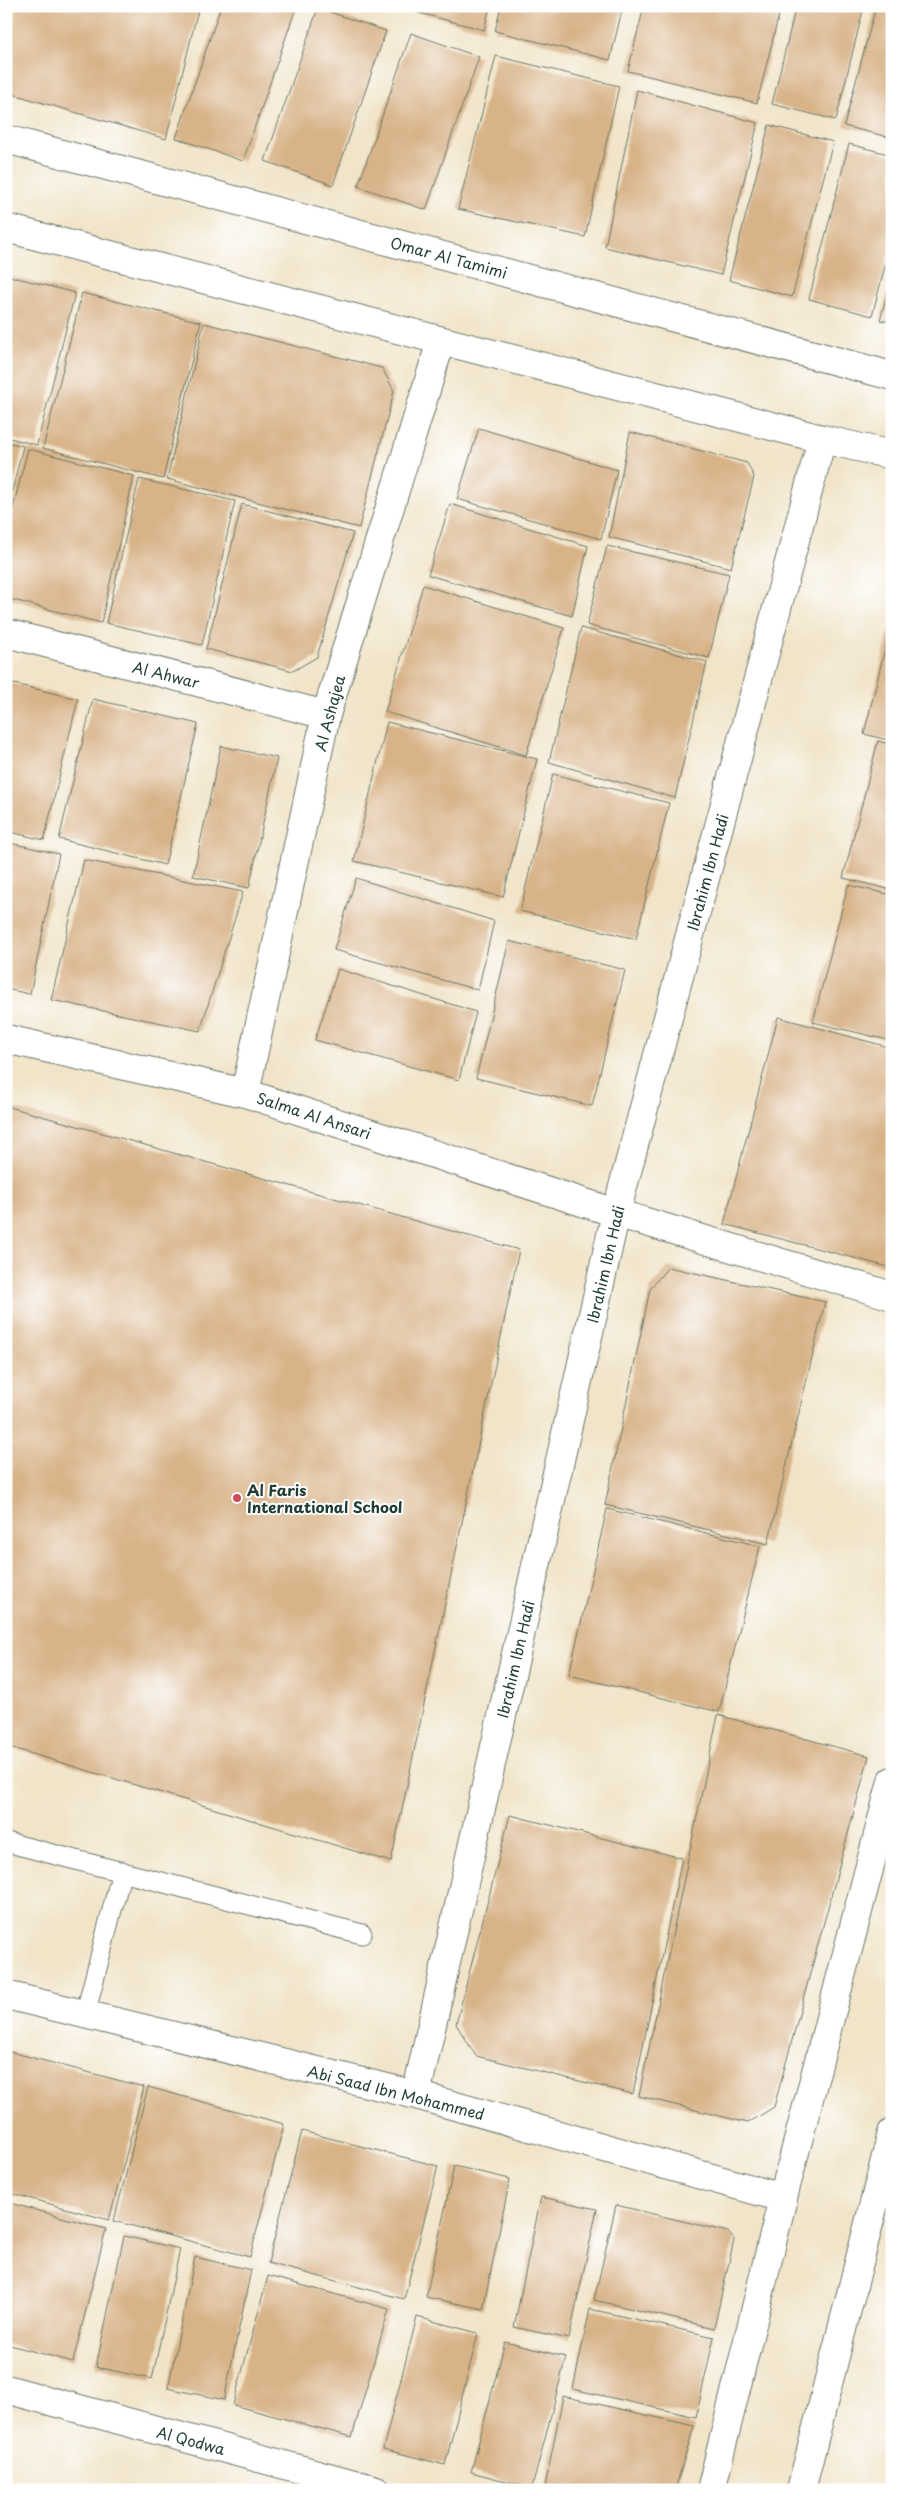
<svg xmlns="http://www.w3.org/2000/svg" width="898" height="2496" font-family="'Playpen Sans',sans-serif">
  <rect width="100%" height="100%" fill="#fff"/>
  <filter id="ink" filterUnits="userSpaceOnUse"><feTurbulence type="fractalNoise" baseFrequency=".02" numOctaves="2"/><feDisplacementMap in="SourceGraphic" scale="10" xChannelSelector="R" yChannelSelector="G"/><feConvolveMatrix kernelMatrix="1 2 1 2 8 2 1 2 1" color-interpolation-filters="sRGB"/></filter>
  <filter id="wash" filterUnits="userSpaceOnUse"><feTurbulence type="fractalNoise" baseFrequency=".0096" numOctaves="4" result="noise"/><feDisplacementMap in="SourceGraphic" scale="20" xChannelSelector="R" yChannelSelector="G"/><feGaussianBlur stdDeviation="1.12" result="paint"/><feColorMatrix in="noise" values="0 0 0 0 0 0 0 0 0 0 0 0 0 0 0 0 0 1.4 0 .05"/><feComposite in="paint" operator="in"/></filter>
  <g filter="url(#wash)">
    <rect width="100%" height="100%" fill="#f1e4c9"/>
    <g id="blocks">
      <path fill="#d8b388" d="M 6,6 L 199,6 L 166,139 L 6,92 Z
        M 221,6 L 290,6 L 296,8 L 243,161 L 176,138 Z
        M 393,6 L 490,6 L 484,30 Z
        M 501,6 L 623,6 L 610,60 L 495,31 Z
        M 644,6 L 781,6 L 757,103 L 628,71 Z
        M 796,6 L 864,6 L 836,120 L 772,104 Z
        M 876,6 L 892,6 L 892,138 L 844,126 Z
        M 318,8 L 386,31 L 333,185 L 265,161 Z
        M 411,33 L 479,57 L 426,210 L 358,186 Z
        M 496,56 L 619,86 L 585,237 L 458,209 Z
        M 637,90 L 758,123 L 721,275 L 605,247 Z
        M 769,125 L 833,142 L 792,297 L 729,280 Z
        M 849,144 L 892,155 L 892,239 L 872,316 L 809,299 Z
        M 6,275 L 75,293 L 37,445 L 6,437 Z
        M 891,279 L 892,279 L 892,322 L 880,320 Z
        M 82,293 L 201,322 L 163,479 L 43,448 Z
        M 204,323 L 382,368 L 394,391 L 359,528 L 167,479 Z
        M 479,428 L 617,470 L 601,539 L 457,499 Z
        M 630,432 L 747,463 L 754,477 L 731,568 L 609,537 Z
        M 6,442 L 23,446 L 7,512 L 6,512 Z
        M 28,449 L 134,476 L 101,623 L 6,598 L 6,535 Z
        M 139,479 L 235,501 L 202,645 L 106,623 Z
        M 242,504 L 353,533 L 317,657 L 293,671 L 206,649 Z
        M 450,504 L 588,546 L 572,616 L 428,575 Z
        M 607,546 L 729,574 L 709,658 L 587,625 Z
        M 423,585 L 564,628 L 526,755 L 385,712 Z
        M 891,624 L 892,624 L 892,741 L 864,734 Z
        M 581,628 L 707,662 L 675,798 L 549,762 Z
        M 6,682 L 78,699 L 44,840 L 6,831 Z
        M 93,699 L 198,724 L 165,865 L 59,839 Z
        M 387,722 L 537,759 L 503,897 L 354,861 Z
        M 878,741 L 892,745 L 892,890 L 843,878 Z
        M 221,746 L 277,758 L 249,888 L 193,876 Z
        M 553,774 L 669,803 L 636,939 L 520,911 Z
        M 6,842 L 59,854 L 30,994 L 6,989 Z
        M 84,860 L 243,892 L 200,1031 L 51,1000 Z
        M 356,878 L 494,921 L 478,990 L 334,950 Z
        M 848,885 L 892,895 L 892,1041 L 813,1022 Z
        M 509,941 L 625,970 L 592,1106 L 476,1078 Z
        M 338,969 L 476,1012 L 459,1080 L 315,1040 Z
        M 778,1017 L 892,1048 L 892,1268 L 724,1224 Z
        M 6,1106 L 519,1250 L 391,1862 L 6,1746 Z
        M 668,1267 L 825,1302 L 768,1544 L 605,1505 L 650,1289 Z
        M 607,1509 L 760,1546 L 719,1712 L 569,1675 Z
        M 718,1715 L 869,1756 L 774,2107 L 748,2123 L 639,2096 Z
        M 510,1815 L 682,1858 L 633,2094 L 476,2056 L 456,2024 Z
        M 7,2051 L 144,2087 L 109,2220 L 6,2192 Z
        M 148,2087 L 284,2124 L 250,2257 L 114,2221 Z
        M 302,2131 L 438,2166 L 404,2299 L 268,2263 Z
        M 454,2166 L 510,2179 L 483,2309 L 426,2297 Z
        M 541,2197 L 597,2209 L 569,2339 L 514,2327 Z
        M 6,2202 L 106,2229 L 73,2362 L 6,2344 Z
        M 616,2205 L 728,2232 L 734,2240 L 714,2328 L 594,2300 Z
        M 124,2236 L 180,2249 L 152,2379 L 96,2367 Z
        M 195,2257 L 251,2270 L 224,2400 L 168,2388 Z
        M 268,2276 L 389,2309 L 352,2437 L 233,2405 Z
        M 590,2309 L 714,2337 L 696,2417 L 573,2389 Z
        M 417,2317 L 478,2333 L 445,2465 L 383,2449 Z
        M 505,2342 L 566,2357 L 532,2488 L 471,2472 Z
        M 563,2396 L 694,2426 L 675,2490 L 557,2490 L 545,2487 Z"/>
    </g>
  </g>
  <g filter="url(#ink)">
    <use href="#blocks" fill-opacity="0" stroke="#687768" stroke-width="1"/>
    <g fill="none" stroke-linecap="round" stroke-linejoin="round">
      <g stroke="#687768" stroke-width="21">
        <path id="lane" d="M 6,1842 L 362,1934
          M 85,2015 L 122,1871"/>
      </g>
      <g stroke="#687768" stroke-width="30">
        <path id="street" d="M 6,633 L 326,715
          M 6,1039 L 245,1093 L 616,1213 L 892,1296
          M 245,1093 L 326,715 L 441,341
          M 6,1995 L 416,2095 L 783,2198
          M 416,2095 L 616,1213 L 822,439
          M 6,2389 L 376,2490"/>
      </g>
      <g stroke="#687768" stroke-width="30">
        <path id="secondary" d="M 6,139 L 892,376
          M 6,228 L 822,439 L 892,455
          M 711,2490 L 783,2198 L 892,1781
          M 801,2490 L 892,2133"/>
      </g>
      <use href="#lane" stroke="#fff" stroke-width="19"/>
      <use href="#street" stroke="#fff" stroke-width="28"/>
      <use href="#secondary" stroke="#fff" stroke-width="28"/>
    </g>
  </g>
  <circle fill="#d1495b" stroke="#fff" stroke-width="2" cx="237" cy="1498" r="5"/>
  <g text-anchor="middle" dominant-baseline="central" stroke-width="4" stroke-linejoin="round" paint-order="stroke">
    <g font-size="15" fill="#1f3d34" stroke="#fff">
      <text transform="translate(449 257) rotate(15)">Omar Al Tamimi</text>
      <text transform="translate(166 674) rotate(14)">Al Ahwar</text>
      <text transform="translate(329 713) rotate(-75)">Al Ashajea</text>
      <text transform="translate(707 872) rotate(-75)">Ibrahim Ibn Hadi</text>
      <text transform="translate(314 1115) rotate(18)">Salma Al Ansari</text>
      <text transform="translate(605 1264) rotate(-77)">Ibrahim Ibn Hadi</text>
      <text transform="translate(515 1659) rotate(-77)">Ibrahim Ibn Hadi</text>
      <text transform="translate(396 2092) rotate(14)">Abi Saad Ibn Mohammed</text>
      <text transform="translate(191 2440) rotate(15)">Al Qodwa</text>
    </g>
    <g font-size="15" font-weight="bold" fill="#1f3d34" stroke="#fff" text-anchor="start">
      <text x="247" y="1489">Al Faris<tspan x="247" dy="17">International School</tspan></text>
    </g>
  </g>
  <rect width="898" height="2496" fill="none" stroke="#fff" stroke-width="25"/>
</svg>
